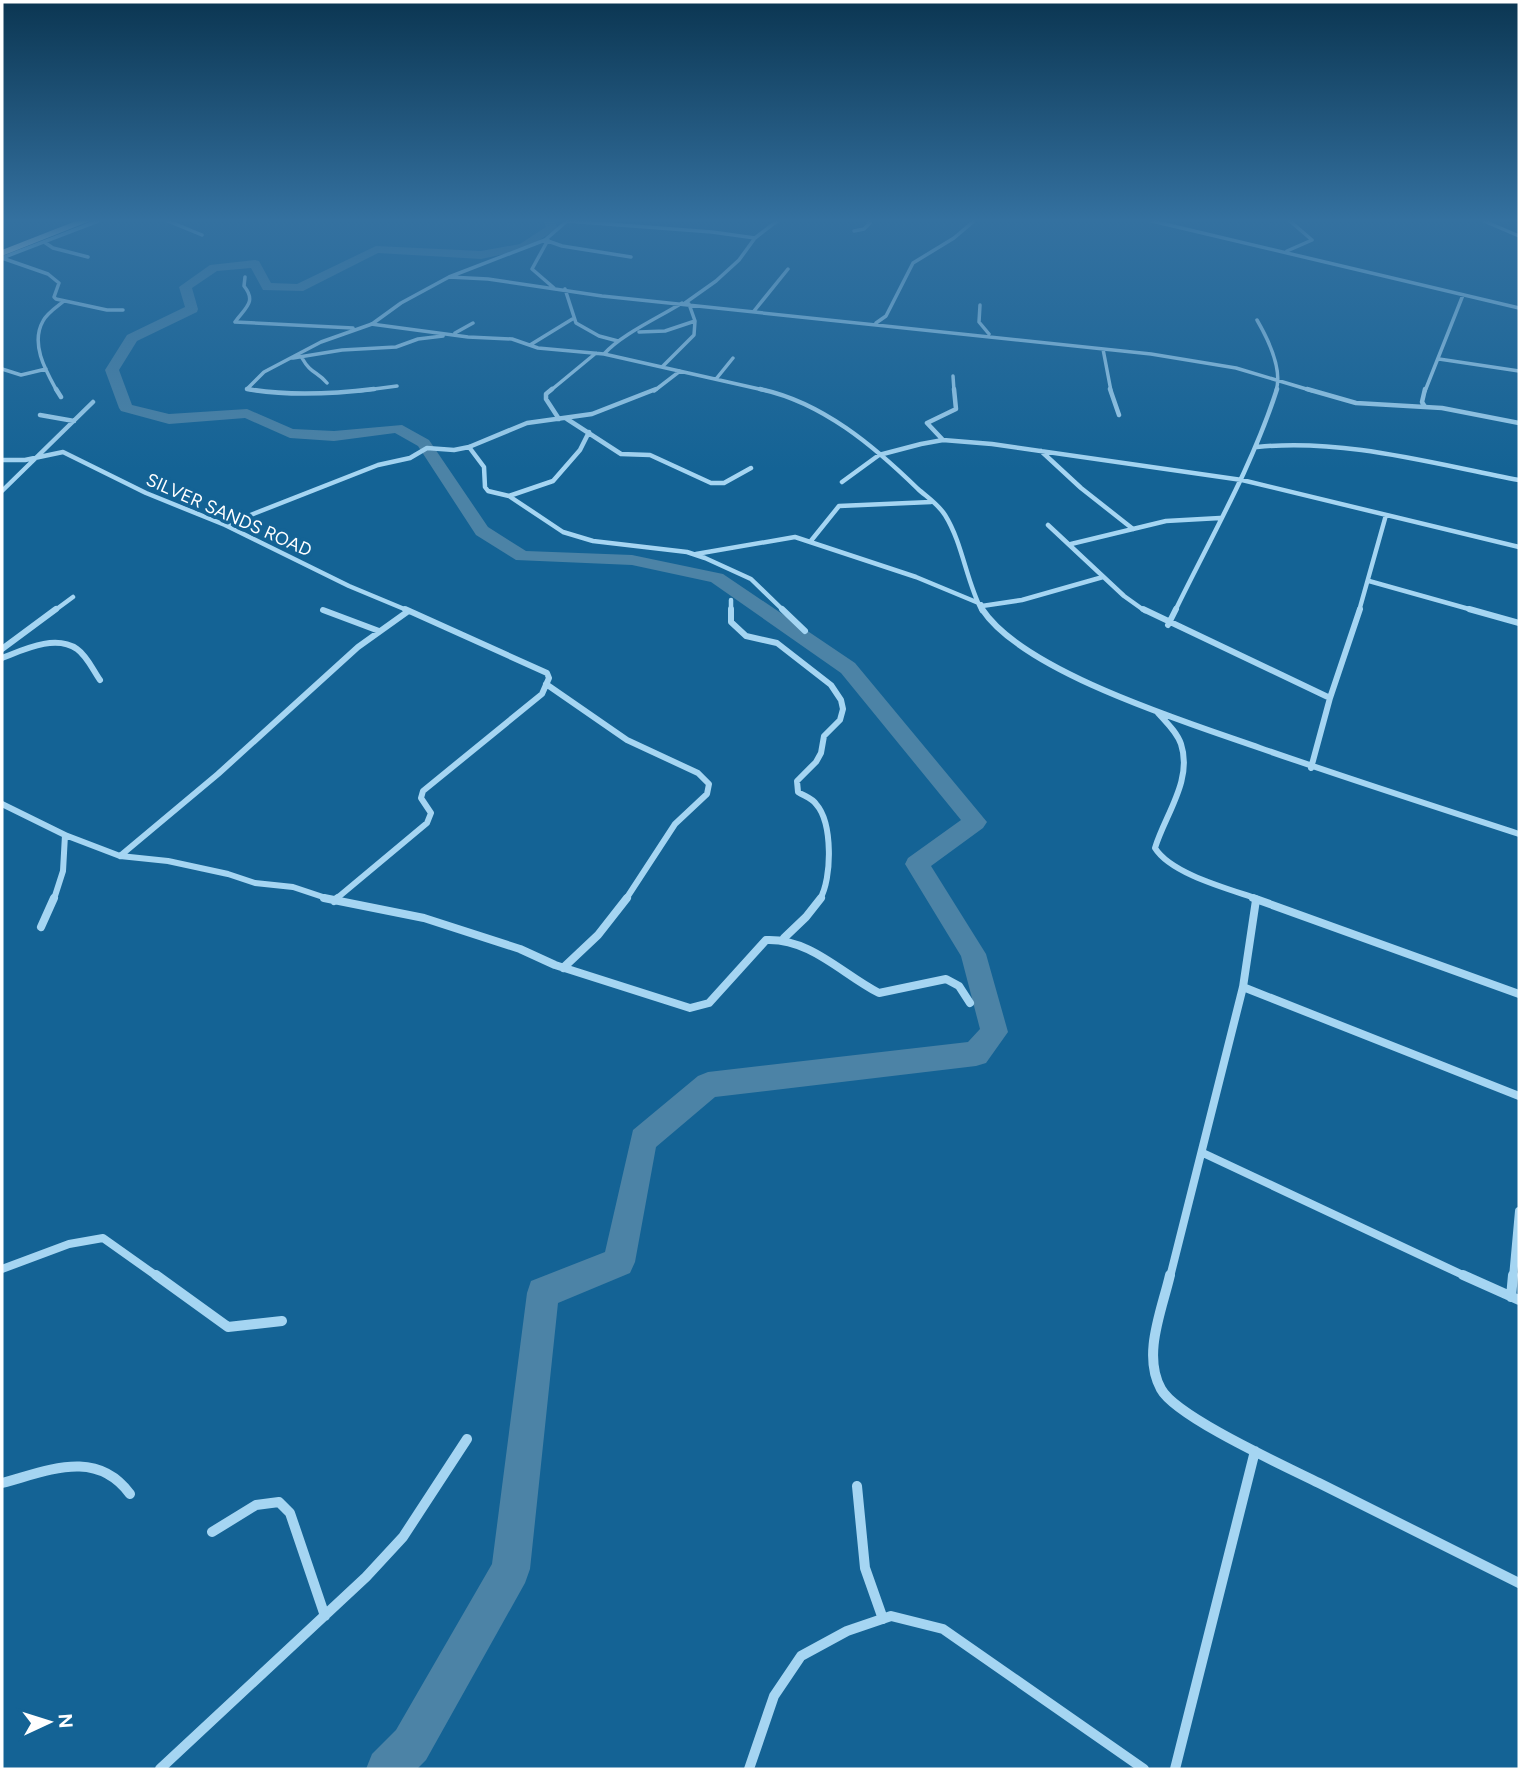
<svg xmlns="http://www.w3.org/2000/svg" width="1521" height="1771" font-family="Figtree,sans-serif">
  <rect width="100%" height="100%" fill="#146395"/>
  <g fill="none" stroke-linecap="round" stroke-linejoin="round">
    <path fill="#4c83a6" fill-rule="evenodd" d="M 543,221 L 554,221 L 558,228 L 524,250 L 481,259 L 378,253 L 303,291 L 263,290 L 251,268 L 217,271 L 192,288 L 198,309 L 197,312 L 137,341 L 119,370 L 132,405 L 169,414 L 247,409 L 293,429 L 334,431 L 402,425 L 429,440 L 488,527 L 526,551 L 632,555 L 723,574 L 855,663 L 987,822 L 983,828 L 931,866 L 986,954 L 1008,1032 L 986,1063 L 976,1066 L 715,1097 L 656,1147 L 635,1262 L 630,1273 L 558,1303 L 530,1569 L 525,1583 L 426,1760 L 417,1769 L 366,1769 L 372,1754 L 396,1730 L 492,1564 L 527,1293 L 531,1281 L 605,1252 L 633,1130 L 698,1076 L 708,1072 L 968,1042 L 980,1029 L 961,956 L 905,864 L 908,858 L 961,820 L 841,673 L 711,582 L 632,565 L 516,560 L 476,535 L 418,446 L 395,433 L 334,441 L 290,438 L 245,418 L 169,424 L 121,411 L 119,408 L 105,370 L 127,335 L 185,307 L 179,287 L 210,265 L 255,260 L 259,261 L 271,283 L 297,284 L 376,246 L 481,251 L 520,244 L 546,227 Z"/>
    <path stroke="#a5d5f2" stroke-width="3.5" d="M 168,221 L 202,235
      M 567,221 L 712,232 L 755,238
      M 1152,221 L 1519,308
      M 1484,221 L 1519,236
      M 854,231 L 864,229 L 870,223 L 868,221
      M 545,240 L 562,246 L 631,257
      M 548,240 L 532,269 L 554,288
      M 44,242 L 53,248 L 88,257
      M 1287,251 L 1312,240 L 1290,221
      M 2,258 L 48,274 L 59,283 L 54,297 L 56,299 L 107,310 L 123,310
      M 2,258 L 98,221
      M 245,277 L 244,286 C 257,302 245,308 235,322 L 353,328
      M 449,277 L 488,279 L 602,296 L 1151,354 L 1236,368 L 1313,391
      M 565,289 L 576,323 L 599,336 L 618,341
      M 685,303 L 716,281 L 739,260 L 755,238 L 777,221
      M 980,305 L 979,322 L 989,334
      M 754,311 L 788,269
      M 1257,320 C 1268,339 1283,369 1276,391
      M 876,323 L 886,316 L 913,263 L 954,238 L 974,221
      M 371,324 L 468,337 L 512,339 L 538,348 L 604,354 L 768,391
      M 639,332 L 665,331 L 695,321
      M 455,333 L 473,323
      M 530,345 L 574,318
      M 1103,349 L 1111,391
      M 604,354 C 622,334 658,318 682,303
      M 293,358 L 342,350 L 396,347 L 418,339 L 443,336
      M 302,358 C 311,374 317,371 327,383
      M 1439,359 L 1519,371
      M 662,367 L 694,335 L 695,321 L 689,304
      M 2,369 L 21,375 L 46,369
      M 953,376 L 954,391
      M 716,379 L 733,358
      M 57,391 C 46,371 30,344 43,321 C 47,313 58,306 64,301
      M 260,391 L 247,389 L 264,372 L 321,342 L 372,324 L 401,303 L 449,277 L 545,240 L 567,221
      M 359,391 L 397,386
      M 550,391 L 596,353
      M 654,391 L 680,371
      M 1425,391 L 1463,295"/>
    <path stroke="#a5d5f2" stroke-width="4.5" d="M 56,389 L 61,397
      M 247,389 C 287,396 333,394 374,389
      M 552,389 L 546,394 L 546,399 L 559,419
      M 760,389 C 822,402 874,446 918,489 C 927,497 939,505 945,515 C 963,544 966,581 982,611
      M 1110,389 L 1119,415
      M 1307,389 L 1356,403 L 1442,408 L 1519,423
      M 1425,407 L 1422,402 L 1425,389
      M 40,415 L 74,421
      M 567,419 L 621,454 L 650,455 L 711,483 L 724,483 L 751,468
      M 943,440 L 927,423 L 956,409 L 954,389
      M 469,447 L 484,467 L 485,487 L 488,491 L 509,496 L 563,532 L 593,541 L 687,552 L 705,558 L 751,579 L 784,611
      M 1257,447 C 1344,438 1434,464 1519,480
      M 1041,451 L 1081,488 L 1133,529
      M 2,460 L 25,460 L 63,452 L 146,493 L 225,525 L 349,586 L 409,611
      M 842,482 L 879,455 L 921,444 L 943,440 L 992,444 L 1242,480 L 1519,547
      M 2,491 L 93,402
      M 509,496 L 553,481 L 580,450 L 589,432
      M 225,525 L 378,465 L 410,458 L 427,448 L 454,450 L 469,447 L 527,423 L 592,414 L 656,389
      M 1048,525 L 1124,596 L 1145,611
      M 810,542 L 839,506 L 931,502
      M 1071,544 L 1166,521 L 1220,518
      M 696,554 L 795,537 L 916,577 L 981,604
      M 1369,581 L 1476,611
      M 731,600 L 731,611
      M 982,606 L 1022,600 L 1103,577
      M 54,611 L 73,597
      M 1175,611 C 1211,537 1252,467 1277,389
      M 1359,611 L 1386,515"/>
    <path stroke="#a5d5f2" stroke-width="6" d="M 731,609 L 731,622 L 746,636 L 777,643 L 831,685 L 841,700 L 843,709 L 840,720 L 824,736 L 821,753 L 816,762 L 797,781 L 798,792 C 804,796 812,798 816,804 C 833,823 832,879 820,899
      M 782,609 L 805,631
      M 982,609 C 1023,672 1189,723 1260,748 C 1346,778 1433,806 1519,834
      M 1143,609 L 1330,698
      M 1469,609 L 1519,623
      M 323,610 L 379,631
      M 1168,625 L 1176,609
      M 2,649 L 56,609
      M 2,658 C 23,650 55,634 77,649 C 87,656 93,670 100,680
      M 546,684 L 627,740 L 698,773 L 709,784 L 707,794 L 675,824 L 626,899
      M 1158,713 C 1166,722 1177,732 1181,744 C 1193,780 1165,815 1155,848 C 1171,874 1229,889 1258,899
      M 1311,768 L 1330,698 L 1360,609
      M 2,804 L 65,835 L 120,856 L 168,861 L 228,874 L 255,883 L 293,887 L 329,899
      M 120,856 L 218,774 L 358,647 L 407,612
      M 54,899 L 63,871 L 65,835
      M 336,899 L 427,823 L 431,813 L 421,798 L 423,791 L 542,694 L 549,678 L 547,673 L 405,609"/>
    <path stroke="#a5d5f2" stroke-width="8" d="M 324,898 L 424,918 L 520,949 L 555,965 L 690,1008 L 709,1003 L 766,940 C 810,938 842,974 879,993 L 946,979 L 959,986 L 970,1003
      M 1253,898 L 1519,994
      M 334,901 L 338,898
      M 41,927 L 54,898
      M 784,938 L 806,917 L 821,898
      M 563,968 L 598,935 L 627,898
      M 1243,987 L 1519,1096
      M 1203,1153 L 1467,1277
      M 2,1269 L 69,1244 L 103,1238 L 158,1277
      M 1170,1277 L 1243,987 L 1256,900
      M 1513,1277 L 1519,1211"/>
    <path stroke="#a5d5f2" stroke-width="10" d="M 156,1275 L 228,1327 L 282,1321
      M 1170,1275 C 1162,1310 1142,1355 1161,1389 C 1176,1417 1287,1467 1319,1483 C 1386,1516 1452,1550 1519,1583
      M 1463,1275 L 1519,1300
      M 1511,1297 L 1513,1275
      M 2,1483 C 48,1471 96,1448 130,1494
      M 857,1486 L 865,1568 L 883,1619
      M 212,1532 L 256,1505 L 279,1502 L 290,1513 L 325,1616
      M 160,1769 L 366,1577 L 403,1537 L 467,1439
      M 749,1769 L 774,1696 L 801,1656 L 847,1631 L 891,1616 L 943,1629 L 1144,1769
      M 1175,1769 L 1255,1451"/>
    <path fill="#fff" fill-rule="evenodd" d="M 76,221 L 90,221 L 2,256 L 2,250 Z"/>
  </g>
  <linearGradient id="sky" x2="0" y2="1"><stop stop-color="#0b3652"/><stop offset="0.47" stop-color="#3471a0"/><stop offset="1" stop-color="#3471a0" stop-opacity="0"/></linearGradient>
  <rect width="1521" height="469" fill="url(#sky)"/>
  <g text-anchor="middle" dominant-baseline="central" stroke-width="7" stroke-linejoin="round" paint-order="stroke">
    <g font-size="18" fill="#fff" stroke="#146395">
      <text transform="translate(229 515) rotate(24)">SILVER SANDS ROAD</text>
    </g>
  </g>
  <rect width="1521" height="1771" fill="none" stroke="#ffffff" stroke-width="7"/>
  <g transform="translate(49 1722) rotate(86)" stroke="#146395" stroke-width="5" paint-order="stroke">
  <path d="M0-5L12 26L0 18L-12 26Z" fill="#ffffff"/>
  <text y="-10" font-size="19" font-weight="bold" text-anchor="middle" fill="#ffffff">N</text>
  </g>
</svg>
